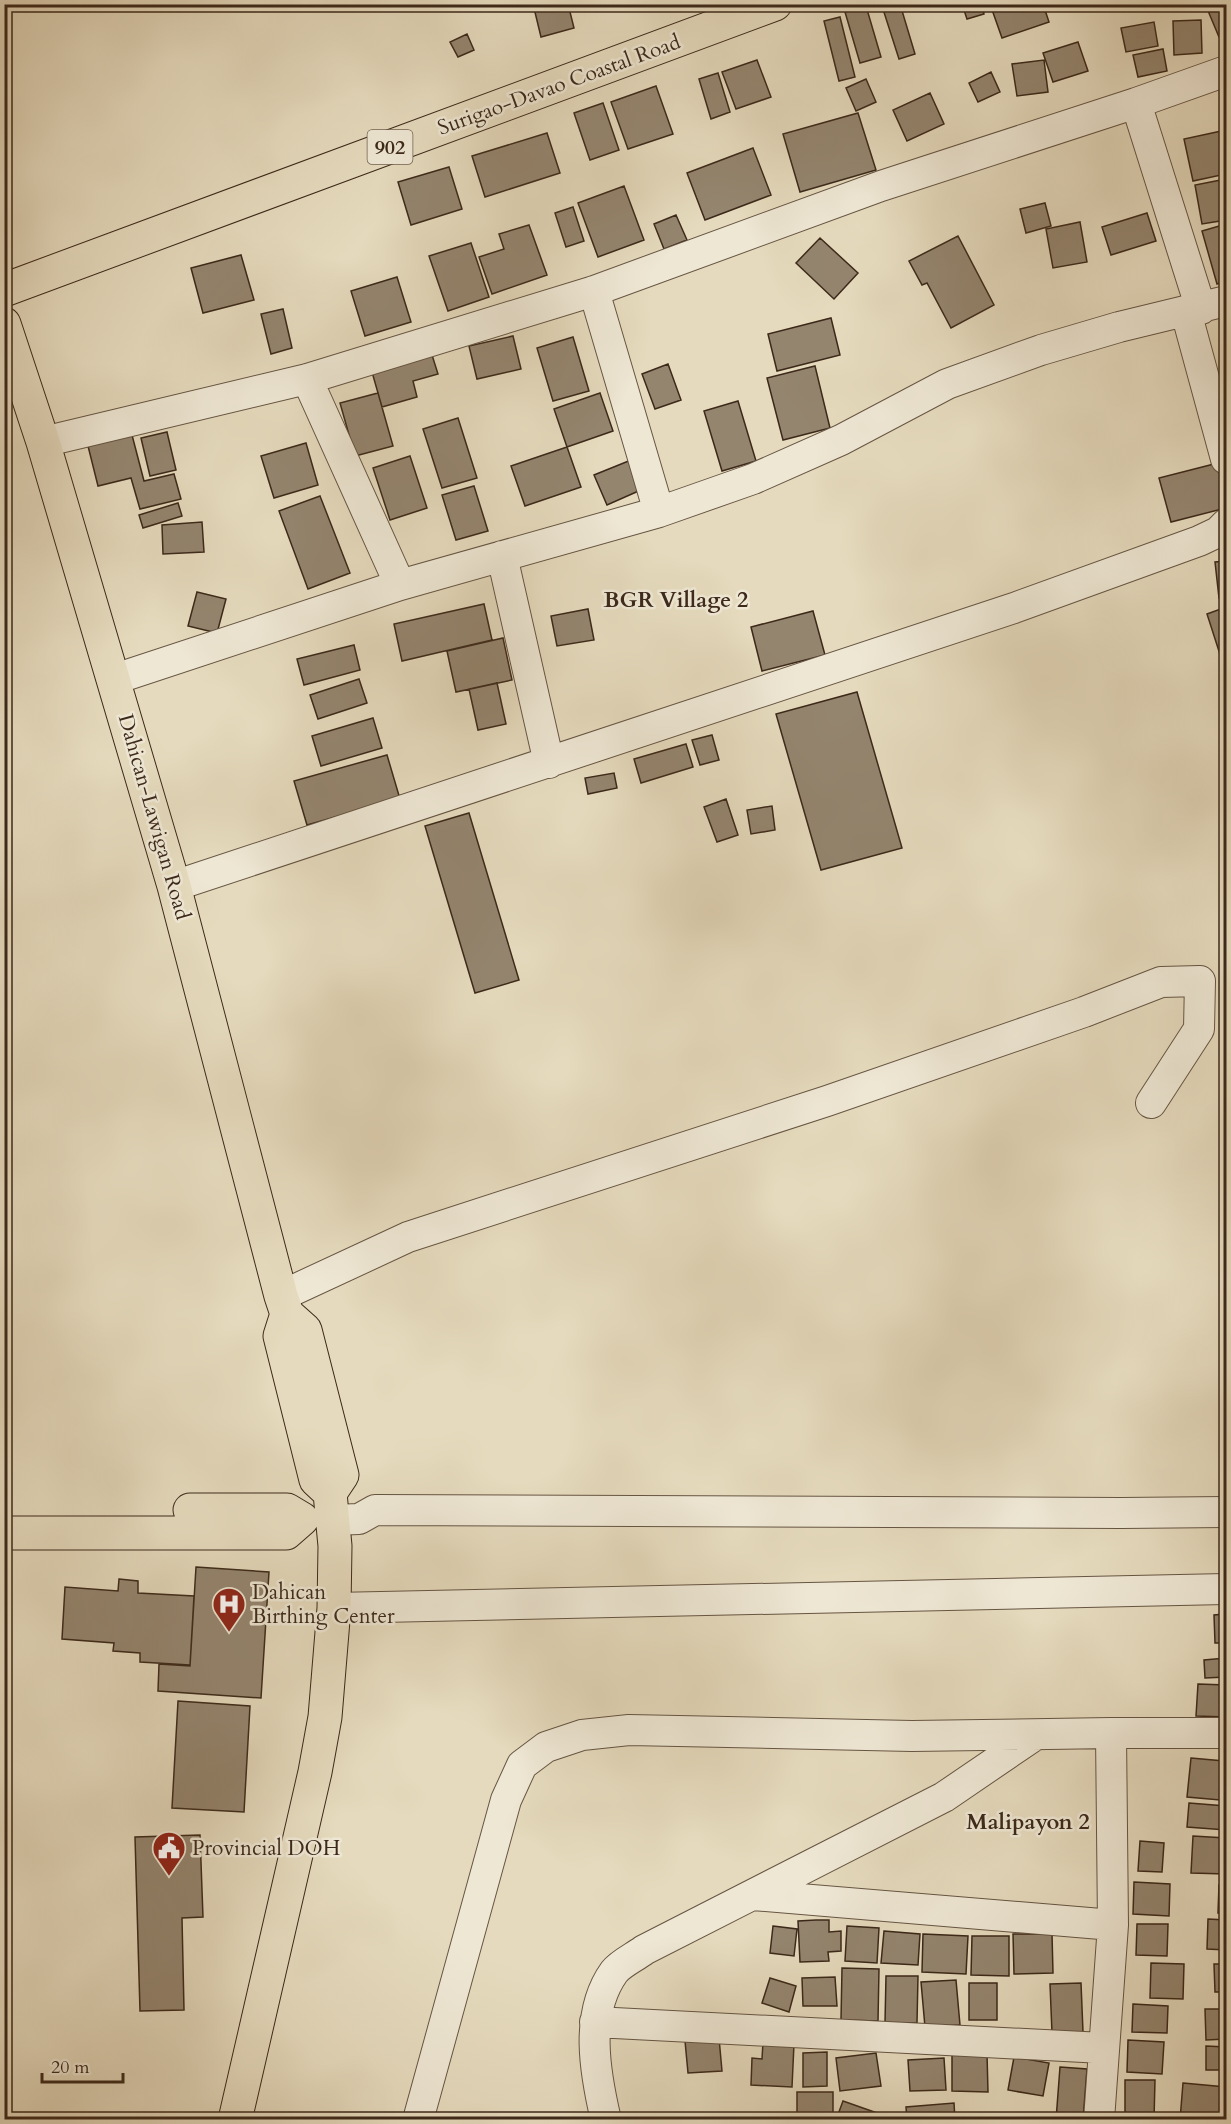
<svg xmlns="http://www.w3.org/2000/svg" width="1231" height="2124" font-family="Cardo,serif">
  <rect width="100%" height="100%" fill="#e5dabd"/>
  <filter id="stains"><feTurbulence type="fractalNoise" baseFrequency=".00333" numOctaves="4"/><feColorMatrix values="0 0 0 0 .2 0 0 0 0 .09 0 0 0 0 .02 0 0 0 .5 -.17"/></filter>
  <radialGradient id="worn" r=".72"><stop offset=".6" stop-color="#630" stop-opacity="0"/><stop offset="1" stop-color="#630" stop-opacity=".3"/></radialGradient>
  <path fill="#94856f" stroke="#3c291a" stroke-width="1.5" d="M 533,4 L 568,4 L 574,28 L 541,37 Z
    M 888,4 L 900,4 L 915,54 L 899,59 L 882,6 Z
    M 962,4 L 982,4 L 984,14 L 967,19 Z
    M 990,4 L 1043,4 L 1049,22 L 1002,38 Z
    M 1208,4 L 1226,4 L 1226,34 L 1219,37 L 1206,6 Z
    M 866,6 L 881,57 L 860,63 L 845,12 Z
    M 840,17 L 855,77 L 839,81 L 824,21 Z
    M 1201,20 L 1202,53 L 1174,55 L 1173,21 Z
    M 1154,22 L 1158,46 L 1126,52 L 1121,28 Z
    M 467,34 L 474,50 L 458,57 L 450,42 Z
    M 1078,42 L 1088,71 L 1053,82 L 1043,53 Z
    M 1163,49 L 1167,71 L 1138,77 L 1133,55 Z
    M 757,60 L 771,97 L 736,109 L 722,72 Z
    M 1044,60 L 1048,92 L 1017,96 L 1012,64 Z
    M 991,72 L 1000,92 L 978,102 L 969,83 Z
    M 718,73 L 730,112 L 711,119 L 699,79 Z
    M 866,79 L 876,102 L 856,111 L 846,88 Z
    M 656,86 L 673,134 L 628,149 L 611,102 Z
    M 930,93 L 944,124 L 907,141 L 893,110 Z
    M 603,103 L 619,150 L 590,160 L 574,113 Z
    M 858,113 L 876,170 L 800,192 L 783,134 Z
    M 1226,130 L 1226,174 L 1193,181 L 1184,139 Z
    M 547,133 L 560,173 L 485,197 L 472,156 Z
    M 753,148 L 771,195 L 705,220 L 687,173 Z
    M 449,167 L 462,209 L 411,225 L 398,182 Z
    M 1226,179 L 1226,220 L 1202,224 L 1195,185 Z
    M 624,186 L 644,240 L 598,257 L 578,203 Z
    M 1045,203 L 1051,226 L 1026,233 L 1020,209 Z
    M 573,207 L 584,241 L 566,247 L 555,213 Z
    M 1147,213 L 1156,241 L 1111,255 L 1102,227 Z
    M 676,215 L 687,240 L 664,249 L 654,224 Z
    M 1080,222 L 1087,262 L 1053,268 L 1046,229 Z
    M 1226,224 L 1226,281 L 1217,284 L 1202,231 Z
    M 529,225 L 547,275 L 492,294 L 479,257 L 504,249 L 499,234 Z
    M 958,236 L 994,305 L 951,328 L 927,283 L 922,285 L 909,261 Z
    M 820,238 L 858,273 L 834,299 L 796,263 Z
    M 471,243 L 489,297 L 448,311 L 429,256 Z
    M 241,255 L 254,300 L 203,313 L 191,268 Z
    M 397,277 L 411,322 L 365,336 L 351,291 Z
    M 283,309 L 292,348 L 271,354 L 261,314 Z
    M 831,318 L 840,355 L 777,371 L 768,334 Z
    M 513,336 L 521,369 L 477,379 L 469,346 Z
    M 573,337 L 589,391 L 553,401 L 537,348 Z
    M 432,355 L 438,374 L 413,381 L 417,397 L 382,407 L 372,372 Z
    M 668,364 L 681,400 L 655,409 L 642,374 Z
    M 815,366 L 830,428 L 783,440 L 767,378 Z
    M 378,393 L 393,446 L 355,456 L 340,403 Z
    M 600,393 L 613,431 L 567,447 L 554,409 Z
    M 738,401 L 756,461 L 722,471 L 704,411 Z
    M 458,418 L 477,478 L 442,488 L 423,429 Z
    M 167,432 L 176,470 L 150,476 L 141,438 Z
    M 132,435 L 144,481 L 174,474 L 181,499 L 140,509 L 131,478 L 98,486 L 88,446 Z
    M 306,443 L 318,485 L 274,498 L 261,456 Z
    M 567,447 L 581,487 L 525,506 L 511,466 Z
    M 410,456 L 427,508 L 390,520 L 373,468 Z
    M 631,460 L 643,489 L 607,505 L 594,475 Z
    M 1218,463 L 1226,493 L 1226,508 L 1171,522 L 1159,478 Z
    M 474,486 L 488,531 L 456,540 L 442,495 Z
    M 320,496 L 350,573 L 308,589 L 279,511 Z
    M 178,503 L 182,516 L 143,528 L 139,515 Z
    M 202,522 L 204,552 L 163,554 L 162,525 Z
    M 1226,561 L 1226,598 L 1219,598 L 1215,562 Z
    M 197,592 L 226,599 L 217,633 L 188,626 Z
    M 484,604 L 492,640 L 402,661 L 394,624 Z
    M 1226,607 L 1226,673 L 1207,614 Z
    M 588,609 L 594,640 L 557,646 L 551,616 Z
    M 813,611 L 825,655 L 762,671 L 751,627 Z
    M 503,638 L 512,680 L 456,692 L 447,651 Z
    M 354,645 L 360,670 L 304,685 L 297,659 Z
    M 359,679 L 367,703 L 318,719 L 310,695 Z
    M 497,683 L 506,724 L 478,730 L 469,689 Z
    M 857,692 L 902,848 L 821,870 L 776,714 Z
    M 373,718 L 382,748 L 321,766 L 312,736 Z
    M 712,735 L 719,760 L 700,765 L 692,740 Z
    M 686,744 L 693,767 L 641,783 L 634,759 Z
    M 387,755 L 400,799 L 307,825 L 294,781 Z
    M 614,773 L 617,788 L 588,794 L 585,778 Z
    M 726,799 L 738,835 L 717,842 L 704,807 Z
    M 772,806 L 775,830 L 751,834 L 747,810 Z
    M 469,813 L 519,980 L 475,993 L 425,826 Z
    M 196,1567 L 269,1572 L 261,1698 L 158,1691 L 159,1664 L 190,1666 Z
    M 119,1579 L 138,1581 L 138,1593 L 194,1596 L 190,1665 L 140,1662 L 140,1653 L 113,1651 L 114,1643 L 62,1639 L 65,1587 L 118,1591 Z
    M 1224,1614 L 1225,1643 L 1215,1643 L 1214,1615 Z
    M 1226,1658 L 1226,1677 L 1205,1678 L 1204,1660 Z
    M 1198,1684 L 1226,1685 L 1226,1717 L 1196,1716 Z
    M 178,1701 L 250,1706 L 244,1812 L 172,1808 Z
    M 1191,1758 L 1224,1761 L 1220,1800 L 1187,1797 Z
    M 1189,1803 L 1226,1806 L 1226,1830 L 1187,1827 Z
    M 200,1835 L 203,1917 L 182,1918 L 184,2010 L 140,2011 L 135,1837 Z
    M 1193,1836 L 1226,1838 L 1226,1874 L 1191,1873 Z
    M 1140,1841 L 1164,1843 L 1162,1872 L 1138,1871 Z
    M 1134,1882 L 1170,1884 L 1169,1916 L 1133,1914 Z
    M 1219,1885 L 1226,1885 L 1226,1913 L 1218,1913 Z
    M 1208,1919 L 1226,1920 L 1226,1950 L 1207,1949 Z
    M 816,1920 L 829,1920 L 829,1932 L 841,1931 L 841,1951 L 828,1952 L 829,1961 L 800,1962 L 798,1921 Z
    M 1137,1924 L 1168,1924 L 1167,1956 L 1136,1955 Z
    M 773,1926 L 797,1929 L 794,1956 L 770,1953 Z
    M 847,1926 L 879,1928 L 877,1963 L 845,1961 Z
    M 884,1931 L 920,1934 L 918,1965 L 881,1963 Z
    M 923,1934 L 968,1936 L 966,1974 L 922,1972 Z
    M 1013,1934 L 1052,1934 L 1053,1973 L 1014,1974 Z
    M 972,1936 L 1009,1936 L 1009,1976 L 971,1975 Z
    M 1151,1963 L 1184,1964 L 1183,1999 L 1150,1998 Z
    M 1214,1964 L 1226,1964 L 1226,1992 L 1215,1992 Z
    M 842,1968 L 879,1969 L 878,2021 L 841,2020 Z
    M 886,1976 L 918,1976 L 917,2023 L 885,2023 Z
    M 835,1977 L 837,2006 L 803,2006 L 802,1978 Z
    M 770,1978 L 796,1986 L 789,2012 L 762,2003 Z
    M 956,1980 L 960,2025 L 925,2027 L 921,1982 Z
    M 969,1983 L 997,1983 L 997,2020 L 969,2020 Z
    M 1081,1983 L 1083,2032 L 1052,2033 L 1050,1984 Z
    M 1133,2004 L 1168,2006 L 1167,2033 L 1132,2032 Z
    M 1205,2009 L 1226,2009 L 1226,2039 L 1206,2040 Z
    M 719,2038 L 722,2071 L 688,2073 L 685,2041 Z
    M 1128,2040 L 1164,2042 L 1162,2074 L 1127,2072 Z
    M 763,2042 L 794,2044 L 792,2087 L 751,2085 L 752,2058 L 762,2059 Z
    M 1206,2046 L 1226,2047 L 1226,2070 L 1206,2070 Z
    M 827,2052 L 827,2086 L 803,2087 L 803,2053 Z
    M 876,2053 L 881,2086 L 840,2091 L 836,2058 Z
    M 952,2054 L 987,2054 L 988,2092 L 952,2091 Z
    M 1014,2057 L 1049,2063 L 1043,2096 L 1008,2090 Z
    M 944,2058 L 946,2090 L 910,2091 L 908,2060 Z
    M 1060,2067 L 1087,2069 L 1083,2120 L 1056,2120 Z
    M 1125,2080 L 1155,2080 L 1154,2120 L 1125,2120 Z
    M 1183,2083 L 1226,2087 L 1224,2120 L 1180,2120 Z
    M 797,2092 L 833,2092 L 833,2120 L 797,2120 Z
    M 843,2101 L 880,2114 L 878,2120 L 836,2120 Z
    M 954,2103 L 955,2120 L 907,2120 L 906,2107 Z"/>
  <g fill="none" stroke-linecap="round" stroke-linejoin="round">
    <g stroke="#665543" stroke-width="32">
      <path id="minor" d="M 1136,103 L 1201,309
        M 594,291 L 659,512
        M 1186,312 L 1226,459
        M 307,379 L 400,585
        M 43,442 L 307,379 L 594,291 L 881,186 L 1136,103 L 1226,71
        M 502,556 L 549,763
        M 115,679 L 400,585 L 659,512 L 753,479 L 841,440 L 947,384 L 1041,350 L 1119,327 L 1226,301
        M 174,886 L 1014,608 L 1199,541 L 1218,532 L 1226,524
        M 281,1296 L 408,1237 L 827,1101 L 1084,1012 L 1161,982 L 1200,981 L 1199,1029 L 1151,1103
        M 333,1520 L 359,1519 L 375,1510 L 1121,1513 L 1226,1512
        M 334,1608 L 1226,1589
        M 753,1895 L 1113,1925
        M 595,2022 L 1103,2048
        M 418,2120 L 506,1800 L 522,1765 L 546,1747 L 582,1735 L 629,1730 L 912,1736 L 1111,1733 L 1226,1733
        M 606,2120 C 595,2073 584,2014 614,1972 C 621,1963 635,1957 644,1950 L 944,1797 L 1035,1735
        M 1099,2120 L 1113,1925 L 1111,1733"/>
    </g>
    <g stroke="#3c291a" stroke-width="35">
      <path id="major" d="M 4,324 L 43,442 L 174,886 L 281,1296 L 287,1314 L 305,1330 L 342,1475 L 330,1493 L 335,1546 L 334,1608 L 325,1717 L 315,1772 L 235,2120
        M 287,1314 L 280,1336 L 316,1480 L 330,1493
        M 190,1510 L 287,1510 L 302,1519
        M 4,1533 L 286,1533 L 302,1519"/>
    </g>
    <g stroke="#3c291a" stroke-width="35">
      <path id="highway" d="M 4,290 L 775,4"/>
    </g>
    <use href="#minor" stroke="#eee7d4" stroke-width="30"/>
    <use href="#major" stroke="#e5dabd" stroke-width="33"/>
    <use href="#highway" stroke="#e5dabd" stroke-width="33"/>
  </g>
  <defs>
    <g id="hospital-pin" transform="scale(1.725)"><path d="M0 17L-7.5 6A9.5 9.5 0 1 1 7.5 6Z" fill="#8f2418" stroke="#eee7d4"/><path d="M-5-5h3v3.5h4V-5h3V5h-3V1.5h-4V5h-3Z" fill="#fff"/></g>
    <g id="civic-pin" transform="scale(1.725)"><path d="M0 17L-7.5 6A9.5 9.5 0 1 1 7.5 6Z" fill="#8f2418" stroke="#eee7d4"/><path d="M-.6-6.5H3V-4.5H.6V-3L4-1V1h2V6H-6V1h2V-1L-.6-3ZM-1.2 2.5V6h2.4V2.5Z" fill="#fff"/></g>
  </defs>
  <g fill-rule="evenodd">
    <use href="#hospital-pin" x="229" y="1604"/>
    <use href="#civic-pin" x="169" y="1848"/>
  </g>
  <g text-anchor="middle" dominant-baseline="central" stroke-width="5" stroke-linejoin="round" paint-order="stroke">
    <rect fill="#eee7d4" stroke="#716252" stroke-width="1.5" x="367.5" y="130" width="45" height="34" rx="4.5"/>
    <g font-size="20" font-weight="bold" fill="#3c291a">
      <text x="390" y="147">902</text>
    </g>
    <g font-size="21" fill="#3c291a" stroke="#eee7d4">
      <text transform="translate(559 85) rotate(-20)">Surigao-Davao Coastal Road</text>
      <text transform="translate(154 817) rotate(74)">Dahican-Lawigan Road</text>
    </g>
    <g font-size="21" fill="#3c291a" stroke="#eee7d4" text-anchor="start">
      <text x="252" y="1592">Dahican<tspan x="252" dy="24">Birthing Center</tspan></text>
      <text x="192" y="1848">Provincial DOH</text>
    </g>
    <g font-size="22" font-weight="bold" fill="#3c291a" stroke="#eee7d4">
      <text x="676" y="600">BGR Village 2</text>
      <text x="1028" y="1822">Malipayon 2</text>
    </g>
  </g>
  <rect width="1231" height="2124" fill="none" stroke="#e5dabd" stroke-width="24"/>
  <rect x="6" y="6" width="1219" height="2112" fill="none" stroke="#3c291a" stroke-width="3"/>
  <rect x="12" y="12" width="1207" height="2100" fill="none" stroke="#3c291a" stroke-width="1.5"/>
  <path d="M42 2073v9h81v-9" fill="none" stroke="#3c291a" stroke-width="3"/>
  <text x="51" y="2073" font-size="18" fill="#3c291a" stroke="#eee7d4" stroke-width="4.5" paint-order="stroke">20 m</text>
  <rect width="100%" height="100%" filter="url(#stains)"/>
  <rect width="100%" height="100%" fill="url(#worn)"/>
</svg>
